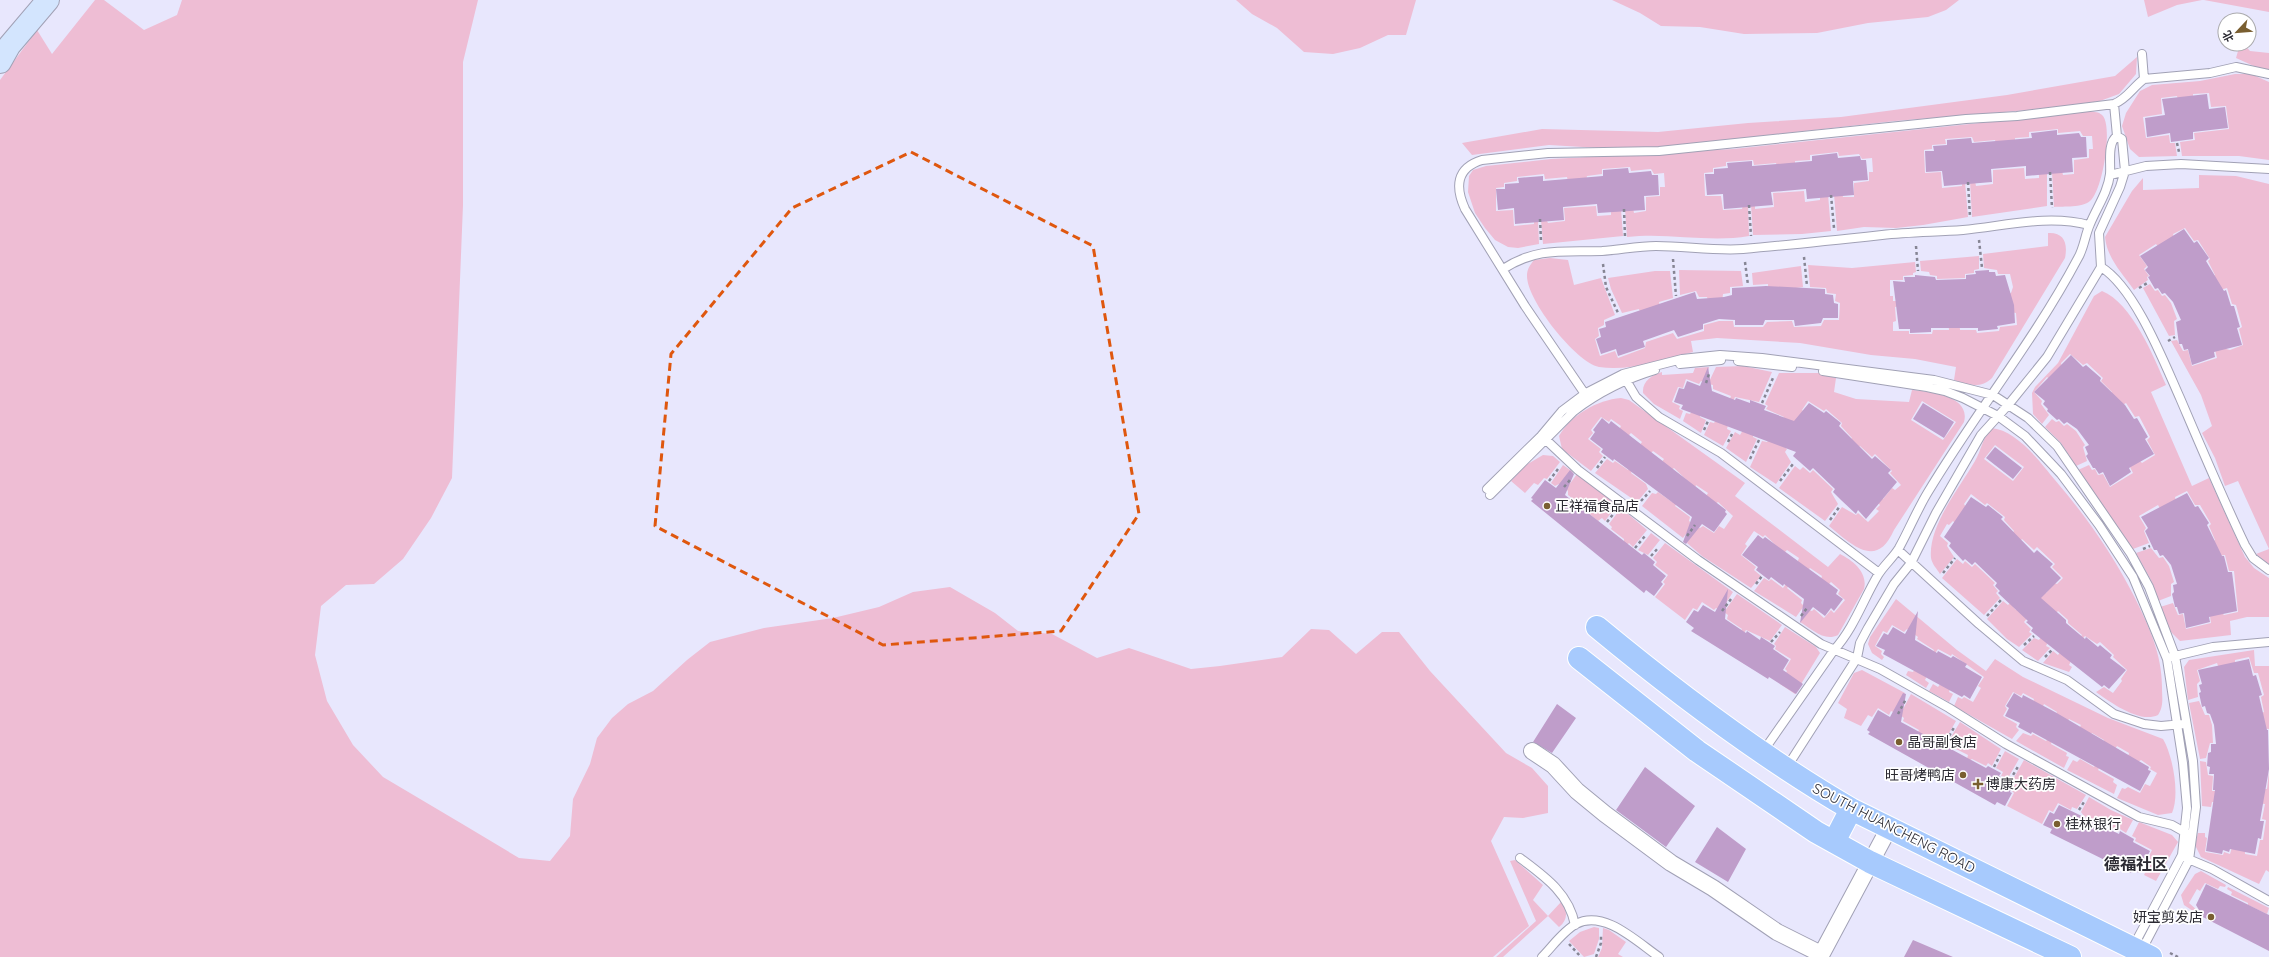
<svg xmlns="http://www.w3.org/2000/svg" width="2269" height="957" font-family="Quicksand,'Noto Sans SC',sans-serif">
  <rect width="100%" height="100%" fill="#e8e7fd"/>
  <path fill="#eebdd4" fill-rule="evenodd" d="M 95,0 L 104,0 L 144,30 L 177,15 L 182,0 L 478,0 L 463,62 L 463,205 L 452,478 L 431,518 L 403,559 L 374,584 L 346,585 L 321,606 L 315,655 L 327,701 L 353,745 L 383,777 L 464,825 L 519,858 L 550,861 L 570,836 L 573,799 L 590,764 L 597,738 L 612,718 L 628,704 L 653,691 L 687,660 L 710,642 L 764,628 L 833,618 L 879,607 L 913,592 L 950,587 L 995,613 L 1018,631 L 1052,634 L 1097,658 L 1129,648 L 1191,669 L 1220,666 L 1282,657 L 1311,629 L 1329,630 L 1356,654 L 1382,632 L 1399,632 L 1430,671 L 1506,753 L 1532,768 L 1548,786 L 1548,813 L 1523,818 L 1504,817 L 1491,841 L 1529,926 L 1493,957 L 0,957 L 0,80 L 37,30 L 52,54 Z
    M 1236,0 L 1416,0 L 1406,35 L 1388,35 L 1360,48 L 1333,54 L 1304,52 L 1277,28 L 1252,14 Z
    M 1612,0 L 1959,0 L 1946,10 L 1928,17 L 1868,23 L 1817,33 L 1744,34 L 1700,27 L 1661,26 L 1640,13 Z
    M 2144,0 L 2202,0 L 2177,5 L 2148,17 Z
    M 2204,0 L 2269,0 L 2269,12 Z
    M 2240,44 L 2244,44 L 2250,51 L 2269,53 L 2269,71 L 2256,67 L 2236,58 Z
    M 2137,57 L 2136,74 L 2119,94 L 2100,101 L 2065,107 L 1895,121 L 1653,148 L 1600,148 L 1549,145 L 1472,155 L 1462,143 L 1542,129 L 1658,132 L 1748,123 L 1841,117 L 2007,95 L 2115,76 Z
    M 2235,74 L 2251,74 L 2269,82 L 2269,160 L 2239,156 L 2182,156 L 2180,142 L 2195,140 L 2194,133 L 2229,129 L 2226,106 L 2211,107 L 2209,93 L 2193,94 L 2193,98 L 2178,100 L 2177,96 L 2161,98 L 2162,114 L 2143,117 L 2146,138 L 2169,135 L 2170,143 L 2175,143 L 2177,156 L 2139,157 L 2130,149 L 2122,126 L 2126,113 L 2140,91 L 2152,85 L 2200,81 Z
    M 2083,112 C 2090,112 2098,110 2103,116 C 2113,129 2102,192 2090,201 C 2082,208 2064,206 2054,207 L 2052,172 L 2062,171 L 2063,175 L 2074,174 L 2074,160 L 2089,158 L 2089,149 L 2093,149 L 2092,136 L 2083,136 L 2080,131 L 2058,133 L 2058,129 L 2029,132 L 2029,137 L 2015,138 L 2015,142 L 1996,143 L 1995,140 L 1974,142 L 1972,137 L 1945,139 L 1946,144 L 1932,145 L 1932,149 L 1924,150 L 1925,173 L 1941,172 L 1942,188 L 1962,186 L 1962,182 L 1965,182 L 1968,217 L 1923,225 L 1896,228 L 1864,227 L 1837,231 L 1834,194 L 1842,193 L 1843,197 L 1854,197 L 1854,183 L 1869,181 L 1869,172 L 1873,172 L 1872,158 L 1862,159 L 1859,154 L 1839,156 L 1838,152 L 1810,155 L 1810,160 L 1795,161 L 1795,165 L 1777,166 L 1776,163 L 1754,165 L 1753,160 L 1726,162 L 1726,166 L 1713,168 L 1713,172 L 1704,173 L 1705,196 L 1721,196 L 1723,210 L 1742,209 L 1743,205 L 1748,205 L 1749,236 C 1708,243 1668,232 1627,237 L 1625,209 L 1633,208 L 1634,213 L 1646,211 L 1646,197 L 1660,196 L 1660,187 L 1665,187 L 1664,173 L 1654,174 L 1651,169 L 1631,171 L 1630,167 L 1602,169 L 1602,174 L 1587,176 L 1586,180 L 1568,182 L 1567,177 L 1545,179 L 1544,174 L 1517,177 L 1517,181 L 1504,183 L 1504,187 L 1496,188 L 1496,211 L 1513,210 L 1514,226 L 1534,224 L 1534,220 L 1538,220 L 1539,244 L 1518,248 L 1508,247 L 1495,240 L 1485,228 L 1475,213 L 1468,192 L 1469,176 L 1473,170 L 1486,166 L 1551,159 L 1733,149 Z
    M 2024,168 L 2025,179 L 2039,178 L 2039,172 L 2047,172 L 2047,206 L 1972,217 L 1970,181 L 1975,181 L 1976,186 L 1993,184 L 1993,170 Z
    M 2199,175 L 2236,176 L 2269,184 L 2269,565 L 2256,554 L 2269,549 L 2238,481 L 2225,486 L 2215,458 L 2202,433 L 2212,426 L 2201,395 L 2171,341 L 2177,340 L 2183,351 L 2188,350 L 2192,366 L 2217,358 L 2214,346 L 2230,350 L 2243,345 L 2239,329 L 2242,327 L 2236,305 L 2232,304 L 2227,288 L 2213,292 L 2206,283 L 2215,275 L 2208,261 L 2210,259 L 2198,240 L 2194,241 L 2185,228 L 2173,234 L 2174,238 L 2161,250 L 2156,244 L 2139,255 L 2147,266 L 2144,269 L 2149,276 L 2147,277 L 2148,280 L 2134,290 C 2122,273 2107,258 2105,237 L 2132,191 L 2143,178 L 2143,190 L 2199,188 Z
    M 1804,191 L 1805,202 L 1820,200 L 1820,195 L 1828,194 L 1831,231 L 1802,234 L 1753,235 L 1751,205 L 1755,205 L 1755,209 L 1774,207 L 1773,193 Z
    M 1596,206 L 1597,216 L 1611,215 L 1611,210 L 1621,209 L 1623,236 L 1543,244 L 1541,220 L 1546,219 L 1548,223 L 1565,221 L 1564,208 Z
    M 2048,233 C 2064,232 2068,243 2065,258 L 1992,378 C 1981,389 1967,385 1954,380 L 1956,367 L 1915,359 L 1871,355 L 1800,343 L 1717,338 L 1691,341 L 1693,352 C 1664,359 1629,372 1599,367 C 1576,362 1527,301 1527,276 C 1527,269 1530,265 1534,260 L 1550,258 L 1568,260 L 1574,285 L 1601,278 L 1615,315 L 1604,320 L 1604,325 L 1598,328 L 1599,336 L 1595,339 L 1600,356 L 1615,351 L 1618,358 L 1645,348 L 1646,342 L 1673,333 L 1677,339 L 1704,331 L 1704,325 L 1719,321 L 1733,321 L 1734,327 L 1763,327 L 1767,322 L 1792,321 L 1794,327 L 1821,326 L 1824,320 L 1839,320 L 1840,303 L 1835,301 L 1836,294 L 1827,293 L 1826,288 L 1810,287 L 1808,265 L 1852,268 L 1915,262 L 1916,272 L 1913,273 L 1913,275 L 1903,276 L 1903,280 L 1890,280 L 1890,296 L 1893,296 L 1893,301 L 1900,301 L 1900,306 L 1895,307 L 1896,321 L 1893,322 L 1893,331 L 1909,331 L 1909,334 L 1932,334 L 1933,330 L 1949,330 L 1948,319 L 1959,318 L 1960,330 L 1976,330 L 1977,333 L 1999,331 L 2000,327 L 2017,325 L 2016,313 L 2011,312 L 2004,294 L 2011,293 L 2013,287 L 2010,274 L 1998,274 L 1997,270 L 1984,268 L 1983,254 L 2048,246 Z
    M 1979,256 L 1979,269 L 1974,270 L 1974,273 L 1965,274 L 1965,278 L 1937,279 L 1937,276 L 1930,275 L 1929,272 L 1921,271 L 1920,261 Z
    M 1801,266 L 1803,287 L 1768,292 L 1768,284 L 1753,285 L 1752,273 Z
    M 1679,270 L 1741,271 L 1743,286 L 1730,287 L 1730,293 L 1723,294 L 1722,302 L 1709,304 L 1707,297 L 1699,297 L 1696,291 L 1680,295 Z
    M 1655,271 L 1670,271 L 1673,298 L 1659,302 L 1660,307 L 1641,315 L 1639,309 L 1622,313 L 1611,289 L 1608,278 Z
    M 2150,284 L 2155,291 L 2158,290 L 2162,296 L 2165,295 L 2171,303 L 2177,319 L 2174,321 L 2175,335 L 2169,336 L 2143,288 Z
    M 2102,291 C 2132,303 2154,357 2166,385 L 2151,392 L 2192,486 L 2209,478 L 2245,557 L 2254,568 L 2269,578 L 2269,617 L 2247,617 L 2230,621 L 2231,635 L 2180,641 L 2171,632 L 2160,607 L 2173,603 L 2178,615 L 2183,614 L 2186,629 L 2211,623 L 2209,610 L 2222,613 L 2224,615 L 2238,612 L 2234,571 L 2229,571 L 2225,555 L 2211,557 L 2206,547 L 2215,540 L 2209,526 L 2211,524 L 2200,505 L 2195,505 L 2187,491 L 2175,497 L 2176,501 L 2162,512 L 2158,505 L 2139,516 L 2146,528 L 2144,531 L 2149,543 L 2133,549 L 2078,470 L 2089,465 L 2092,470 L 2095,469 L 2098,475 L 2103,474 L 2110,487 L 2133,473 L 2127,461 L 2140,461 L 2142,463 L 2155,455 L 2147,440 L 2150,437 L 2139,416 L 2135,417 L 2126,403 L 2114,410 L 2104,402 L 2112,392 L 2101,381 L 2103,378 L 2087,363 L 2083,365 L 2070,354 L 2061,363 L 2062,367 L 2053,382 L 2047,377 L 2034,392 L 2042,401 L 2041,404 L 2049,415 L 2042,424 L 2033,414 L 2032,393 L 2035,387 L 2058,363 L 2094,296 Z
    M 1743,366 L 1772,372 L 1759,402 L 1735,397 L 1731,406 L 1728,404 L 1731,396 L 1713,389 L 1713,385 L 1708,384 L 1716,367 Z
    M 1709,367 L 1705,383 L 1701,381 L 1699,384 L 1686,379 L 1683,388 L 1678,387 L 1672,402 L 1680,406 L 1679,409 L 1683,411 L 1680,419 L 1654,404 L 1643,393 C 1642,381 1652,375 1662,372 L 1662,375 L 1693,373 L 1695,368 Z
    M 1779,373 L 1819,373 L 1836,378 L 1834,392 L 1856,399 L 1909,402 L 1912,390 C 1931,392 1971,396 1964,422 L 1894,530 C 1877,569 1853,546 1829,526 L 1842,507 L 1856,515 L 1858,513 L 1868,522 L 1879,511 L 1876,509 L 1880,505 L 1875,500 L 1879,496 L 1883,499 L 1892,488 L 1895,490 L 1901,485 L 1890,473 L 1892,471 L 1875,454 L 1872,457 L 1860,446 L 1854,452 L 1844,446 L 1852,438 L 1841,426 L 1842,423 L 1826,409 L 1824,411 L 1808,401 L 1802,410 L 1805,413 L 1779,442 L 1787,449 L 1785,452 L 1791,462 L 1776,484 L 1750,467 L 1762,441 L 1767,442 L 1781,427 L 1784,417 L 1766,409 L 1768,406 L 1765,404 ZM 1922,401 L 1956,422 L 1943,440 L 1911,420 Z
    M 1621,398 L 1629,400 L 1745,483 L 1735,496 L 1828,567 L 1840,554 C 1854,561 1868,573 1864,589 L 1838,635 C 1824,642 1812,629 1800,622 L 1809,610 L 1812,611 L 1814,609 L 1824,618 L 1831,610 L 1834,613 L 1845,600 L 1838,594 L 1840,590 L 1831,582 L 1828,585 L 1821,579 L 1822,576 L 1810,568 L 1808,570 L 1797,563 L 1799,558 L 1787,550 L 1784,553 L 1765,535 L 1763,537 L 1754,531 L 1745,544 L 1747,546 L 1741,555 L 1756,567 L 1754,570 L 1761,576 L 1751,588 L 1702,556 L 1687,543 L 1696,526 L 1700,528 L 1703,526 L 1714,533 L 1719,526 L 1724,529 L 1733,516 L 1718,502 L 1715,504 L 1706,496 L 1708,493 L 1696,485 L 1695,488 L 1674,468 L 1671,470 L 1661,463 L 1664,459 L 1653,451 L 1650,454 L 1639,446 L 1642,442 L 1631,433 L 1628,436 L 1619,430 L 1621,426 L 1611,419 L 1609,422 L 1601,417 L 1591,430 L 1593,433 L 1588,439 L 1601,449 L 1599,452 L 1603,456 L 1591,471 L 1562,449 L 1559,436 C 1571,415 1597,400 1621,398 Z
    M 1692,411 L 1700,414 L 1700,417 L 1706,420 L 1701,433 L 1683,421 L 1686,413 L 1690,414 Z
    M 2052,419 L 2056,422 L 2059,421 L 2064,426 L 2067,424 L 2076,431 L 2085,445 L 2083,447 L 2087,461 L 2076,466 L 2061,443 L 2045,427 Z
    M 1716,420 L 1728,425 L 1727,429 L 1731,431 L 1723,446 L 1704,435 L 1710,422 L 1714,423 Z
    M 1991,428 C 2017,430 2040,462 2055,480 C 2087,517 2113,555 2135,598 C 2149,627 2162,654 2162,687 C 2162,698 2164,706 2158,715 C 2140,724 2110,702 2096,692 L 2104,687 L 2113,693 L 2122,681 L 2121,679 L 2127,670 L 2113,657 L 2114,655 L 2100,642 L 2097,644 L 2085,636 L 2079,643 L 2077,641 L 2082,635 L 2068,623 L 2068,620 L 2058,611 L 2056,613 L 2039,602 L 2041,598 L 2038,594 L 2041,590 L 2046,593 L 2054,583 L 2057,584 L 2063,578 L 2052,567 L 2055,564 L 2037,547 L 2034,550 L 2022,539 L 2015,547 L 2007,540 L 2014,531 L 2004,520 L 2005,517 L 1987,503 L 1985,505 L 1971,494 L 1964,504 L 1966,507 L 1958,526 L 1953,521 L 1949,525 L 1947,524 L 1940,536 L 1948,543 L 1947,546 L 1954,557 L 1940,574 C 1937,569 1932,564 1931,558 C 1928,526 1960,487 1975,461 C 1981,451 1983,437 1991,428 ZM 1995,445 L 2024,467 L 2013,481 L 1984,459 Z
    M 1743,430 L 1753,434 L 1753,437 L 1757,439 L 1746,462 L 1726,448 L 1735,432 L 1740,435 Z
    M 1543,455 L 1553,456 L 1560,462 L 1547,479 L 1544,478 L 1538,485 L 1534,483 L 1525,493 L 1511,481 L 1526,465 Z
    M 1607,459 L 1613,463 L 1615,461 L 1628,470 L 1630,468 L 1632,471 L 1631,473 L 1646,484 L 1648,489 L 1637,502 L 1595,473 Z
    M 1563,465 L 1573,472 L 1562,486 L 1559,484 L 1555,486 L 1551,483 Z
    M 1795,466 L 1800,470 L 1803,467 L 1810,473 L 1813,470 L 1833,489 L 1831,492 L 1838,504 L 1825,521 L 1779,488 Z
    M 1577,474 L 1617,505 L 1605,521 L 1602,518 L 1598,521 L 1586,511 L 1580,516 L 1577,514 L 1582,506 L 1568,495 L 1568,491 L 1566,489 Z
    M 1658,492 L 1672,502 L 1677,496 L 1680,499 L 1675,506 L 1690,517 L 1689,521 L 1693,524 L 1683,538 L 1642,506 L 1652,493 L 1656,494 Z
    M 1621,508 L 1647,530 L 1633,547 L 1629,543 L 1627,545 L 1624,543 L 1624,539 L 1611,529 L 1612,527 L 1609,524 Z
    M 1651,533 L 1660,540 L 1648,555 L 1638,550 Z
    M 1665,543 L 1733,592 L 1721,611 L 1716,608 L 1714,610 L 1702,602 L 1697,610 L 1693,608 L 1685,620 L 1655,597 L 1665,584 L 1663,582 L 1668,575 L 1655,565 L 1657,562 L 1653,558 Z
    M 2151,548 L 2159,558 L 2163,557 L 2169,566 L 2174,582 L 2171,584 L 2171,596 L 2158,601 L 2152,582 L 2136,553 Z
    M 1957,559 L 1963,564 L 1965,561 L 1972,567 L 1975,564 L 1995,583 L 1993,585 L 1998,591 L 1996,593 L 2000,598 L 1984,615 L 1942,578 Z
    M 1764,578 L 1769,581 L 1771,579 L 1783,588 L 1789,580 L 1792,582 L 1787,588 L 1802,600 L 1801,603 L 1804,606 L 1796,617 L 1754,591 Z
    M 1737,594 L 1782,625 L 1770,641 L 1746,630 L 1741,638 L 1738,636 L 1742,629 L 1727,619 L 1728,615 L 1724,612 Z
    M 1896,599 L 1957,650 L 1986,671 L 1995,659 L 2023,677 L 2108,718 L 2163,739 C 2173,756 2180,795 2172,813 L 2158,815 L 2117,798 L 2122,788 L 2125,789 L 2128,787 L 2140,793 L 2145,784 L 2150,786 L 2157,773 L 2150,769 L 2151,767 L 2141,760 L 2138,762 L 2128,757 L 2129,753 L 2117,746 L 2115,749 L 2103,743 L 2104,740 L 2092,733 L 2090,735 L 2079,729 L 2081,725 L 2069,719 L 2067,722 L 2055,715 L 2057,712 L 2044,704 L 2042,708 L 2033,702 L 2034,699 L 2023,693 L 2021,696 L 2013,692 L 2005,706 L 2007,709 L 2003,716 L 2017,724 L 2016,727 L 2019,730 L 2012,739 L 1954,706 L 1958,697 L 1962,699 L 1964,697 L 1973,702 L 1981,688 L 1978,686 L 1984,677 L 1952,654 L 1951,656 L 1938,649 L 1932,658 L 1930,656 L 1934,650 L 1917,639 L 1918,637 L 1907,629 L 1904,632 L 1892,625 L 1887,633 L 1883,631 L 1875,646 L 1882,651 L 1881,654 L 1884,657 L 1882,660 L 1872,653 L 1868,644 L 1870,637 Z
    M 2003,601 L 2008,605 L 2010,603 L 2016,610 L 2020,607 L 2029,616 L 2024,622 L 2031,629 L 2029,632 L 2032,634 L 2019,647 L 2007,639 L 1987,619 Z
    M 1785,627 L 1816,647 L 1820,653 L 1795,694 L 1780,684 L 1787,671 L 1785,669 L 1791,659 L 1775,649 L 1776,646 L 1774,644 Z
    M 2041,637 L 2048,642 L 2046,646 L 2050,648 L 2038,661 L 2022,650 L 2034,638 L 2039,640 Z
    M 2254,650 L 2255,666 L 2269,666 L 2269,729 L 2256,728 L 2253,717 L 2264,712 L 2261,697 L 2264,695 L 2258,673 L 2254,673 L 2249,657 L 2235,660 L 2235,664 L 2220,671 L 2217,663 L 2197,670 L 2200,681 L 2197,684 L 2198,697 L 2188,700 L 2184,667 L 2189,660 Z
    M 2053,651 L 2058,655 L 2060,652 L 2071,661 L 2069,665 L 2072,667 L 2069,672 L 2043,663 Z
    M 1915,669 L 1927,676 L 1925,680 L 1929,683 L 1926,688 L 1906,675 L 1908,671 L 1913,672 Z
    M 1862,670 L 1905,693 L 1895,713 L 1891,711 L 1889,715 L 1878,708 L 1872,717 L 1868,715 L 1861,726 L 1844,718 L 1847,709 L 1838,703 L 1854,673 Z
    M 1941,683 L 1950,689 L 1949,692 L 1953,694 L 1949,702 L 1929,691 L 1933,684 L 1938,687 Z
    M 1911,694 L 1956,721 L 1945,740 L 1941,738 L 1938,741 L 1924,734 L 1919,740 L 1915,738 L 1919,730 L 1903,721 L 1904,718 L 1900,715 Z
    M 2199,701 L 2205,715 L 2209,715 L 2212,725 L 2213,743 L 2210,743 L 2206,758 L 2200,759 L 2189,703 Z
    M 1960,722 L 2001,749 L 1992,766 L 1988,763 L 1986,766 L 1972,759 L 1970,760 L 1967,759 L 1968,755 L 1952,747 L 1952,744 L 1948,742 Z
    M 2023,733 L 2031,736 L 2033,734 L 2046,741 L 2048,739 L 2052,741 L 2051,744 L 2067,753 L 2066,756 L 2069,757 L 2064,768 L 2016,741 Z
    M 2005,751 L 2019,759 L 2008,778 L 2001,776 L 2003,772 L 1996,768 Z
    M 2080,759 L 2094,767 L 2099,760 L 2102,762 L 2098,770 L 2114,779 L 2113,782 L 2117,785 L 2114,794 L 2067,770 L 2073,760 L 2077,762 Z
    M 2024,760 L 2086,795 L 2077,809 L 2072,807 L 2071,810 L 2058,803 L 2053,812 L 2049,810 L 2042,824 L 2007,806 L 2014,793 L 2012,791 L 2015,784 L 2012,781 Z
    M 2200,761 L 2206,762 L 2208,775 L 2213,776 L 2212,791 L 2217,791 L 2215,802 L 2212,802 L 2211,807 L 2202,806 Z
    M 2269,772 L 2269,872 L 2266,870 L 2259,884 L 2201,857 L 2195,845 L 2198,833 L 2205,833 L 2205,837 L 2207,838 L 2205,852 L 2223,855 L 2224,852 L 2230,854 L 2233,844 L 2245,851 L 2245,854 L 2257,856 L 2260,840 L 2263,840 L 2266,820 L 2262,819 L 2265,804 L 2254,803 L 2254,788 L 2267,789 Z
    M 2089,797 L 2111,810 L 2133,820 L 2126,833 L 2120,829 L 2118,832 L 2105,825 L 2100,834 L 2101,825 L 2084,816 L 2081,812 Z
    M 2139,822 L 2172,835 L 2178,842 L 2156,881 L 2144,875 L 2150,862 L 2147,860 L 2152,850 L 2135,841 L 2136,838 L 2132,836 Z
    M 1515,860 L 1543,885 L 1533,900 L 1548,916 L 1561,902 C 1568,911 1568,920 1559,927 L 1548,916 L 1503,957 L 1496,957 L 1536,921 L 1510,861 Z
    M 2201,871 L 2226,885 L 2225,887 L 2220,886 L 2218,889 L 2205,883 L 2200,891 L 2197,889 L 2189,903 L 2197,910 L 2196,913 L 2184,905 L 2181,895 L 2195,874 Z
    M 2228,887 L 2269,908 L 2267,914 L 2248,905 L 2248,903 L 2231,895 L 2232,892 L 2227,889 Z
    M 1594,927 L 1599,928 L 1599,939 L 1594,954 L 1584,957 L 1569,941 L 1580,932 Z
    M 1603,928 L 1609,930 L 1626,942 L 1618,954 L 1623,957 L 1598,957 L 1602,948 Z"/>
  <path fill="#bf9dca" d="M 2207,94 L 2209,109 L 2225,107 L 2228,128 L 2193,132 L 2193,139 L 2171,142 L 2170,133 L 2147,137 L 2145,118 L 2165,115 L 2162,99 Z
    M 2057,130 L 2057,135 L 2079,133 L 2081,137 L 2086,137 L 2087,157 L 2072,158 L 2073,172 L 2026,176 L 2026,166 L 1991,169 L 1992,182 L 1944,186 L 1942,171 L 1926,172 L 1925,151 L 1934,151 L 1933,146 L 1947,145 L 1947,140 L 1971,138 L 1972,143 L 2032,138 L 2031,133 Z
    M 1837,153 L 1838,158 L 1860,156 L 1861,160 L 1866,160 L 1868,180 L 1853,181 L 1854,195 L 1807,199 L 1806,189 L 1771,192 L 1773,205 L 1724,209 L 1723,194 L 1707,195 L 1705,174 L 1714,174 L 1714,169 L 1728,168 L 1727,163 L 1752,161 L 1752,166 L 1789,163 L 1812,161 L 1812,156 Z
    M 1628,168 L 1629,173 L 1651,171 L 1652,175 L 1658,175 L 1659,195 L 1644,196 L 1645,210 L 1598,213 L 1597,204 L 1563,207 L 1564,220 L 1515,224 L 1514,208 L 1498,210 L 1496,189 L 1505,189 L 1505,184 L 1519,183 L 1518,178 L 1543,176 L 1543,181 L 1603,176 L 1603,170 Z
    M 2184,229 L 2194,243 L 2197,241 L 2209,258 L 2206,261 L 2224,291 L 2226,290 L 2231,306 L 2234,306 L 2240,327 L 2237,328 L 2242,345 L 2214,352 L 2215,357 L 2192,365 L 2188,349 L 2184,350 L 2182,344 L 2179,344 L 2176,322 L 2181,320 L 2173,302 L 2165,293 L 2162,294 L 2158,288 L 2155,289 L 2148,277 L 2150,276 L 2145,270 L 2148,267 L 2140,256 Z
    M 1989,270 L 1989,272 L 1995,272 L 1996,276 L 2005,275 L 2014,305 L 2015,323 L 1997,326 L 1998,329 L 1978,331 L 1978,328 L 1931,328 L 1931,332 L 1910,333 L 1910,329 L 1899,329 L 1893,281 L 1905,282 L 1904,277 L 1915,277 L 1915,275 L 1935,277 L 1936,280 L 1966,279 L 1966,275 L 1976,274 L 1975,271 Z
    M 1766,286 L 1825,289 L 1825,294 L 1833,295 L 1834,303 L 1838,304 L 1838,318 L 1823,318 L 1821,323 L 1795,326 L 1794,320 L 1765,320 L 1763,325 L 1735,325 L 1735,320 L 1719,319 L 1703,324 L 1703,329 L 1678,337 L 1674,330 L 1643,341 L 1645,347 L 1618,356 L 1616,349 L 1601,354 L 1596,339 L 1601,337 L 1599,329 L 1606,327 L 1605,322 L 1695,292 L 1697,299 L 1724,297 L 1732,295 L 1732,288 Z
    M 2071,355 L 2083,367 L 2086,365 L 2101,378 L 2100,381 L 2125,405 L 2134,419 L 2137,418 L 2148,437 L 2145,439 L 2154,454 L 2129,468 L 2131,472 L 2110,486 L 2103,472 L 2099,474 L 2095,468 L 2093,468 L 2086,456 L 2088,454 L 2085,447 L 2089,445 L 2077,429 L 2067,422 L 2064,424 L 2059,419 L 2057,420 L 2047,411 L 2048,409 L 2043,404 L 2045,401 L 2034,392 Z
    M 1708,367 L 1712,391 L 1735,400 L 1736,398 L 1750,403 L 1750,400 L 1766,406 L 1764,410 L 1794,421 L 1809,403 L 1824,413 L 1826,411 L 1841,423 L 1839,426 L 1872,459 L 1875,456 L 1891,470 L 1888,473 L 1897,482 L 1866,519 L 1858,510 L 1856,514 L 1841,500 L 1833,492 L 1835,489 L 1813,468 L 1810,471 L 1793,456 L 1796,452 L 1681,409 L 1683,405 L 1674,402 L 1679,388 L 1684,389 L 1687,381 L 1700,386 Z
    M 1923,403 L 1954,422 L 1944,438 L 1913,419 Z
    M 1602,418 L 1609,424 L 1611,421 L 1726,510 L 1725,512 L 1727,514 L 1714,532 L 1702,524 L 1686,544 L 1683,542 L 1692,517 L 1614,459 L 1613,461 L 1601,452 L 1603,449 L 1590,439 L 1595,432 L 1593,430 Z
    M 1995,447 L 2022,468 L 2013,479 L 1986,458 Z
    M 1570,470 L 1574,474 L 1565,495 L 1642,555 L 1644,553 L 1655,562 L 1653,565 L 1666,576 L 1661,582 L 1663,584 L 1654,596 L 1646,590 L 1644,593 L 1531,501 L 1533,499 L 1531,498 L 1545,480 L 1556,488 Z
    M 2187,493 L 2195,507 L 2198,506 L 2209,523 L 2207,525 L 2222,556 L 2224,556 L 2228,572 L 2232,572 L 2237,611 L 2209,617 L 2210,622 L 2186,628 L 2184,613 L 2179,614 L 2177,607 L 2175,607 L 2172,594 L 2174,592 L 2173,585 L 2177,584 L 2171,565 L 2163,555 L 2160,556 L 2157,550 L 2154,550 L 2145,531 L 2148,528 L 2141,517 Z
    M 1971,497 L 1986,507 L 1988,505 L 2003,517 L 2001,519 L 2034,553 L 2037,550 L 2053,564 L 2050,567 L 2061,578 L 2041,598 L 2066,620 L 2066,623 L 2085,639 L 2086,637 L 2098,647 L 2100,645 L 2112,655 L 2110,658 L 2126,670 L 2109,689 L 2104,685 L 2102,687 L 2031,631 L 2033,628 L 2026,622 L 2028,621 L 1998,593 L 2000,591 L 1995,586 L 1997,583 L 1975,562 L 1972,565 L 1965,559 L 1963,561 L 1949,546 L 1951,543 L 1944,537 Z
    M 1758,535 L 1763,539 L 1765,537 L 1838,590 L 1836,594 L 1843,599 L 1834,611 L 1831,608 L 1825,616 L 1813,607 L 1800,623 L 1804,599 L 1784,584 L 1783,586 L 1771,577 L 1769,580 L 1756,570 L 1758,567 L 1742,555 Z
    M 1728,589 L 1725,619 L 1746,633 L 1747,631 L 1760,640 L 1761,637 L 1775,646 L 1773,649 L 1789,660 L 1783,670 L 1803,684 L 1796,694 L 1769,677 L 1768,679 L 1691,631 L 1694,628 L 1686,622 L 1694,610 L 1698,612 L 1703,605 L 1715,612 Z
    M 1918,611 L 1915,640 L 1937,653 L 1938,651 L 1951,658 L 1953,656 L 1967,664 L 1965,667 L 1982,677 L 1970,699 L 1964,695 L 1962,697 L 1883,654 L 1885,650 L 1876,646 L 1884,633 L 1888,635 L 1893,627 L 1905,634 Z
    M 2249,659 L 2253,676 L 2256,675 L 2262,695 L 2259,696 L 2267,730 L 2268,730 L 2269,769 L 2260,821 L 2264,821 L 2261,839 L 2258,838 L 2255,854 L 2230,849 L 2229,852 L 2223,850 L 2222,854 L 2206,851 L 2215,790 L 2213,790 L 2214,774 L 2209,774 L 2210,767 L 2207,766 L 2208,753 L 2211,752 L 2211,744 L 2216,744 L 2214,725 L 2210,714 L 2207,713 L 2205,706 L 2202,707 L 2199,693 L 2201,692 L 2199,685 L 2202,684 L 2198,670 Z
    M 1903,693 L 1906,694 L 1901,722 L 1986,768 L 1988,766 L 2001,773 L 1999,776 L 2013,784 L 2010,792 L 2012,793 L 2005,806 L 1997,802 L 1995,805 L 1868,734 L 1870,732 L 1867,730 L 1878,710 L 1890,717 Z
    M 2014,693 L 2022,698 L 2023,695 L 2055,712 L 2149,767 L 2148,770 L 2151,771 L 2140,791 L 2032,732 L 2031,734 L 2018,727 L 2020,723 L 2005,716 L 2009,708 L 2006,706 Z
    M 1557,704 L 1576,718 L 1552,753 L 1533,742 Z
    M 1645,767 L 1695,806 L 1666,847 L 1616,810 Z
    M 2059,805 L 2119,834 L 2120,831 L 2134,839 L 2133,842 L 2150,851 L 2139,873 L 2132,870 L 2131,873 L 2050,833 L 2052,829 L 2043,825 L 2050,812 L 2054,814 Z
    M 1717,827 L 1746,849 L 1728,882 L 1695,862 Z
    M 2206,884 L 2269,915 L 2269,951 L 2197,914 L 2199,910 L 2196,905 Z
    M 1913,940 L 1953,957 L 1904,957 Z"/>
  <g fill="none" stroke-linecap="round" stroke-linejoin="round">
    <g stroke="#a1a1b5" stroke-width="10">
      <path id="service" d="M 2142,54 L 2144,79
        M 2110,175 L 2146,166 L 2181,164 L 2269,169
        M 2101,267 C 2135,288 2163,360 2180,398 C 2201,447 2222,497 2245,545 L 2253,558 L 2269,570
        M 1503,269 C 1537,247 1563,252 1602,251 C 1620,250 1637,246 1656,246 C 1685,246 1714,251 1743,249 C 1790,245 1836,240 1882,235 C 1909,232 1936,232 1963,230 C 2005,226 2048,214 2089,225
        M 1738,361 L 1792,367
        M 1680,364 L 1721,360
        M 1823,371 L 1927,387 L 1945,391 L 1963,398 L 1998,416 L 2025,436 L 2061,474 L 2099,525 L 2133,577 L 2167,659 L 2183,763 L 2187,808 L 2182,855 L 2133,947
        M 1623,375 L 1636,397 L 1659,417 L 1721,453 L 1879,573
        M 1587,397 L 1525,306 L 1465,209 C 1455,187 1456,168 1482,160 L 1548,153 L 1659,151 L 1966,119 L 2017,116 L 2114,104 C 2127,99 2133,87 2144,79 L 2210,73 L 2236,67 L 2269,74
        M 1543,437 L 1578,470 L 1698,560 L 1821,644 L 1880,669 L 1949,708 L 2006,744 L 2139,817 L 2172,825 L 2188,834
        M 1487,489 L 1541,436 L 1562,411 L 1586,393 L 1623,374 L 1682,359 L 1720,355 L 1762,358 L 1934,380 L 1993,395 L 2028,418 L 2057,446 L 2131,554 L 2149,587 L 2175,656 L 2193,761 L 2196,807 L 2189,860 L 2146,942 L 2143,952
        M 1490,495 L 1574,411 C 1599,392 1625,379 1655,370
        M 1898,550 L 1979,624 L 2023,661 L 2067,680 L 2114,714 L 2144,724 L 2161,726 L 2183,724
        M 2171,657 L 2213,647 L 2269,642
        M 1762,753 L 1834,650 C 1854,628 1863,600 1878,575 C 1884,565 1893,558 1899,548 C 1909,530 1917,510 1928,492 C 1976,412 2034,341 2078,258 C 2084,248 2085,235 2090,224 C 2097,207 2108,192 2110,174 C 2111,163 2107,143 2117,136 L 2114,104
        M 1787,767 L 1857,658 L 1860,643 L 1868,628 L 1894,584 L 1911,563 L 1936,513 L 1981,435 L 2009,404 L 2047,357 L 2101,267 L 2099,233 L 2120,187 L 2125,171 L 2122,139 L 2117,136
        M 1520,858 C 1544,876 1569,893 1575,925
        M 2186,858 L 2212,869 L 2269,901
        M 1542,957 C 1552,947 1563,931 1576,924 C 1604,909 1637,942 1659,957"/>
    </g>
    <g stroke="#a1a1b5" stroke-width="18">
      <path id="minor" d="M 1532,751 L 1553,765 L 1577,791 L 1605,814 L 1671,863 L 1713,888 L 1777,932 L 1821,954
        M 1820,957 L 1889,828"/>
    </g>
    <g stroke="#a1a1b5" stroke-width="24">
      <path id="secondary" d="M 0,62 L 9,46 L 48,0"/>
    </g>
    <g stroke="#fff" stroke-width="24">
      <path id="primary" d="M 1597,627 C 1678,694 1760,756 1851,809 L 2151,957
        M 1579,658 L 1697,751 L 1816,832 L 1870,862 L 2070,957
        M 1834,842 L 1851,809"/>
    </g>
    <path stroke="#868594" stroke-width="2.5" stroke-dasharray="3 3" stroke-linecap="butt" d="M 2177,143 L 2179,152
      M 2050,172 L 2052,208
      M 1968,182 L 1970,217
      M 1831,195 L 1834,228
      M 1749,205 L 1751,236
      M 1624,209 L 1625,237
      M 1540,219 L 1541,241
      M 1979,240 L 1982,268
      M 1916,246 L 1918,271
      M 1804,257 L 1807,286
      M 1673,259 L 1676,296
      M 1745,262 L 1748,285
      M 1603,264 L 1606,287 L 1619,315
      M 2139,288 L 2149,282
      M 2168,341 L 2175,337
      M 1706,383 L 1709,374
      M 1762,403 L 1773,378
      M 1704,430 L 1708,421
      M 1728,442 L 1733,432
      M 1750,459 L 1759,440
      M 1597,468 L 1605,457
      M 1549,481 L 1558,469
      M 1780,481 L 1793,464
      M 1564,487 L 1570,480
      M 1641,501 L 1650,491
      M 1830,520 L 1840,506
      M 1607,522 L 1614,513
      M 1687,536 L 1695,525
      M 1635,548 L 1645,536
      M 2143,549 L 2150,546
      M 1651,556 L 1659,547
      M 1943,573 L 1955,558
      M 1756,584 L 1762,576
      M 1722,611 L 1731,599
      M 1801,616 L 1807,608
      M 1987,616 L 2001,600
      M 1771,642 L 1780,632
      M 2024,645 L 2034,636
      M 2045,657 L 2052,650
      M 1898,714 L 1906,699
      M 1946,741 L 1955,726
      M 1994,767 L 2000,755
      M 2010,780 L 2019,765
      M 2079,810 L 2084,802
      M 1569,944 L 1581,957
      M 2170,953 L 2178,957
      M 1596,957 L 1601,943 L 1601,935"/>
    <use href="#service" stroke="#fff" stroke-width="8"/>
    <use href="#minor" stroke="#fff" stroke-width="16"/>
    <use href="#secondary" stroke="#d3e5fe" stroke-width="22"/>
    <use href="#primary" stroke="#a7cafd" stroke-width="22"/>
  </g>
  <path fill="none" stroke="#df570e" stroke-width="3" stroke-dasharray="8 5" stroke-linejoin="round" d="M 911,152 L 1093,246 L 1139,514 L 1061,631 L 883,645 L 655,526 L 671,354 L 792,208 Z"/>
  <g fill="#795e30" stroke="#fff" stroke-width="1.5">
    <circle cx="1547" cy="506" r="4"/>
    <circle cx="1899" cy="742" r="4"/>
    <circle cx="1963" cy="775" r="4"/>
    <path d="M1976 778h4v4h4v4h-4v4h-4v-4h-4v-4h4z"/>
    <circle cx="2057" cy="824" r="4"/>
    <circle cx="2211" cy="917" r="4"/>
  </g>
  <g text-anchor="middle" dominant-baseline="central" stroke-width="3.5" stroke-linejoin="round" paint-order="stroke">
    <g font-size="14" fill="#2b2a32" stroke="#fff" text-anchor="start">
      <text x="1555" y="506">正祥福食品店</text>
      <text x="1907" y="742">晶哥副食店</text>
      <text x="1955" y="775" text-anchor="end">旺哥烤鸭店</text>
      <text x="1986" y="784">博康大药房</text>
      <text x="2065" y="824">桂林银行</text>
      <text x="2203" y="917" text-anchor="end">妍宝剪发店</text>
    </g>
    <g font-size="14" fill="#2b2a32" stroke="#fff">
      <text transform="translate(1894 828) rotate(27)">SOUTH HUANCHENG ROAD</text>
    </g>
    <g font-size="16" font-weight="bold" fill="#2b2a32" stroke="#fff">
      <text x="2136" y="864">德福社区</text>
    </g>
  </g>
  <g transform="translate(2237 32) rotate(244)"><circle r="19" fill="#ffffff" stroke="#aaaaad"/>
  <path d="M0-3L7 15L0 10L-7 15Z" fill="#795e30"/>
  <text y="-6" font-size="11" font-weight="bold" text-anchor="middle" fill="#2b2a32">北</text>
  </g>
</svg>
